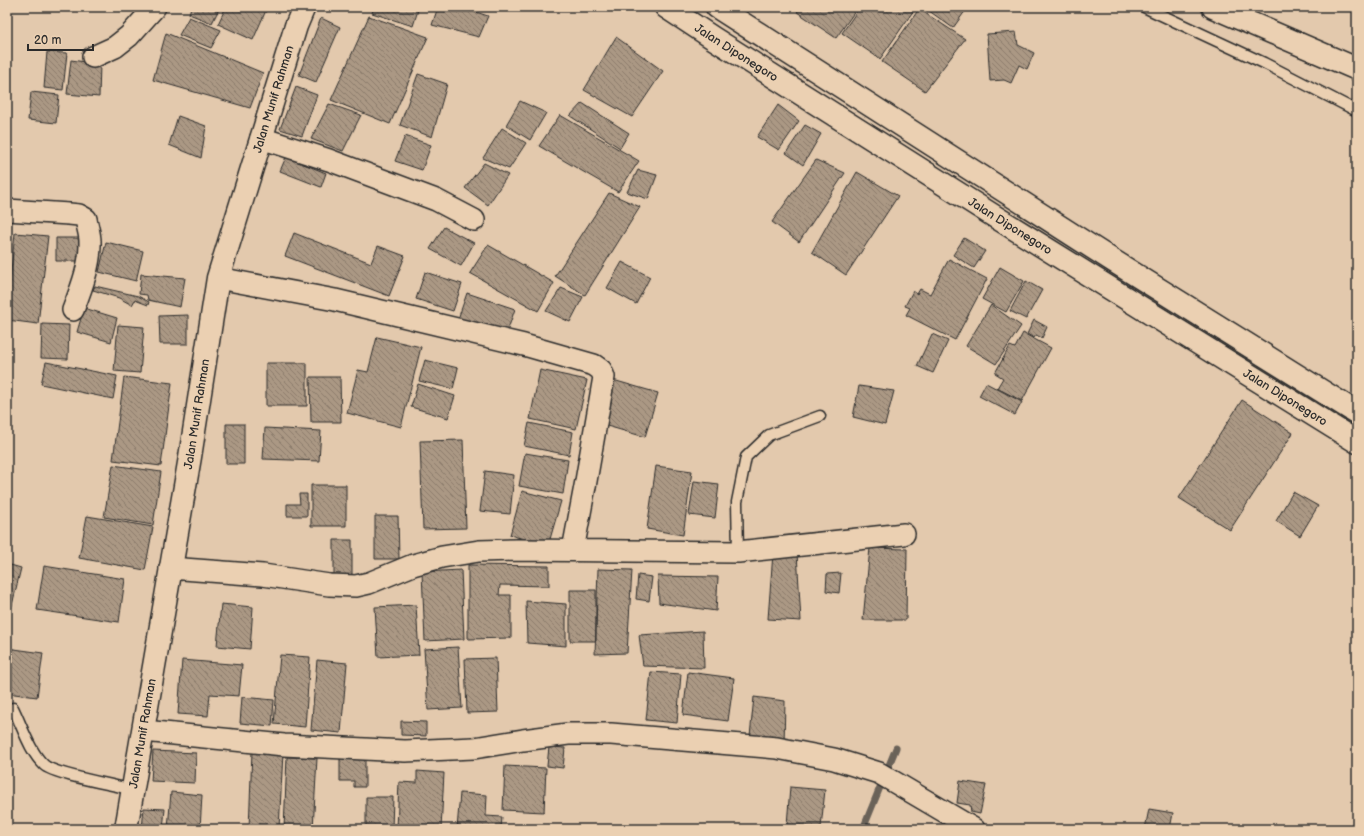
<svg xmlns="http://www.w3.org/2000/svg" width="1364" height="836" font-family="'Balsamiq Sans',sans-serif">
  <defs>
    <pattern id="building-back-hatch" width="6" height="6" patternUnits="userSpaceOnUse"><rect width="6" height="6" fill="#ab9884"/><path d="M-1 5l2 2M0 0l6 6M5-1l2 2" fill="none" stroke="#8b7c6c"/></pattern>
  </defs>
  <rect width="100%" height="100%" fill="#e3c9ad"/>
  <filter id="ink" filterUnits="userSpaceOnUse"><feTurbulence type="fractalNoise" baseFrequency=".025" numOctaves="2"/><feDisplacementMap in="SourceGraphic" scale="8" xChannelSelector="R" yChannelSelector="G"/><feConvolveMatrix kernelMatrix="1 2 1 2 8 2 1 2 1" color-interpolation-filters="sRGB"/></filter>
  <g filter="url(#ink)">
    <g fill="none" stroke-linecap="round" stroke-linejoin="round">
      <path stroke="#6b6259" stroke-width="7" d="M 863,829 L 896,748"/>
    </g>
    <path fill="url(#building-back-hatch)" stroke="#2b2b2b" d="M 191,7 L 220,7 L 212,23 L 189,14 Z
      M 226,7 L 264,7 L 267,8 L 253,40 L 218,24 Z
      M 374,7 L 419,7 L 413,26 L 372,13 Z
      M 438,7 L 461,7 L 488,16 L 479,37 L 432,25 Z
      M 801,7 L 858,7 L 836,38 L 797,12 Z
      M 860,7 L 909,7 L 914,10 L 880,59 L 842,33 Z
      M 926,7 L 968,7 L 953,28 L 925,8 Z
      M 919,9 L 965,39 L 925,91 L 882,62 Z
      M 369,16 L 428,37 L 390,124 L 331,100 Z
      M 189,17 L 221,30 L 211,48 L 179,35 Z
      M 321,18 L 340,27 L 316,82 L 299,75 Z
      M 1016,32 L 1018,45 L 1034,53 L 1027,69 L 1019,65 L 1011,83 L 1004,80 L 990,81 L 987,34 Z
      M 166,33 L 263,73 L 250,108 L 153,80 Z
      M 616,37 L 663,71 L 632,117 L 584,90 Z
      M 47,52 L 67,53 L 63,90 L 44,88 Z
      M 71,60 L 100,64 L 99,97 L 67,94 Z
      M 418,74 L 447,84 L 432,137 L 400,125 Z
      M 296,87 L 317,95 L 302,136 L 280,129 Z
      M 31,92 L 59,95 L 56,123 L 28,120 Z
      M 520,101 L 546,113 L 530,140 L 506,125 Z
      M 582,103 L 629,133 L 620,148 L 570,116 Z
      M 329,104 L 361,115 L 343,151 L 311,139 Z
      M 778,105 L 799,121 L 779,150 L 757,137 Z
      M 560,115 L 639,161 L 618,192 L 539,146 Z
      M 178,116 L 206,126 L 201,158 L 169,145 Z
      M 805,125 L 821,134 L 803,165 L 786,153 Z
      M 502,128 L 526,143 L 509,169 L 483,158 Z
      M 405,136 L 431,145 L 422,170 L 395,161 Z
      M 286,157 L 326,173 L 321,187 L 280,171 Z
      M 816,160 L 845,173 L 799,242 L 772,222 Z
      M 484,163 L 508,175 L 488,205 L 465,188 Z
      M 638,170 L 657,175 L 648,199 L 627,192 Z
      M 857,172 L 898,196 L 846,275 L 812,252 Z
      M 609,193 L 640,207 L 585,295 L 555,276 Z
      M 444,227 L 474,243 L 461,266 L 430,249 Z
      M 15,233 L 48,236 L 38,324 L 7,320 L 7,309 Z
      M 294,233 L 371,263 L 378,246 L 405,256 L 389,296 L 285,256 Z
      M 56,238 L 83,238 L 83,261 L 56,261 Z
      M 964,238 L 985,251 L 974,268 L 953,255 Z
      M 106,242 L 143,251 L 136,281 L 99,272 Z
      M 488,245 L 554,283 L 538,311 L 470,273 Z
      M 949,259 L 987,279 L 955,340 L 906,315 L 910,308 L 905,306 L 913,291 L 917,294 L 920,289 L 930,294 Z
      M 622,262 L 650,277 L 636,304 L 607,288 Z
      M 1000,267 L 1024,281 L 1006,312 L 982,299 Z
      M 425,272 L 462,284 L 453,311 L 416,299 Z
      M 141,274 L 185,278 L 180,307 L 148,300 L 147,295 L 139,294 Z
      M 1026,281 L 1042,290 L 1026,319 L 1010,311 Z
      M 95,286 L 138,296 L 149,302 L 148,305 L 135,300 L 132,305 L 119,298 L 93,290 Z
      M 561,288 L 583,297 L 570,322 L 546,311 Z
      M 467,293 L 515,309 L 506,335 L 458,319 Z
      M 991,305 L 1021,326 L 996,364 L 966,346 Z
      M 84,308 L 117,318 L 111,342 L 77,332 Z
      M 188,315 L 188,344 L 160,344 L 159,316 Z
      M 1034,320 L 1047,327 L 1042,338 L 1036,335 L 1034,338 L 1027,334 Z
      M 42,324 L 69,325 L 68,359 L 41,358 Z
      M 118,325 L 144,327 L 140,373 L 114,371 Z
      M 1023,333 L 1051,348 L 1022,401 L 997,388 L 1003,378 L 995,373 L 1010,346 L 1015,348 Z
      M 932,334 L 948,341 L 933,373 L 917,366 Z
      M 377,337 L 421,347 L 401,427 L 347,413 L 358,370 L 368,372 Z
      M 425,360 L 458,368 L 453,389 L 419,381 Z
      M 46,362 L 117,376 L 113,399 L 41,384 Z
      M 266,363 L 307,363 L 307,406 L 266,406 Z
      M 540,370 L 587,380 L 576,429 L 530,419 Z
      M 124,377 L 172,383 L 161,466 L 113,460 Z
      M 310,377 L 340,377 L 341,422 L 311,422 Z
      M 613,380 L 658,393 L 645,437 L 600,424 Z
      M 986,383 L 1022,402 L 1015,415 L 979,396 Z
      M 418,384 L 455,396 L 448,418 L 411,407 Z
      M 859,386 L 894,391 L 885,425 L 853,417 Z
      M 1242,400 L 1293,433 L 1230,530 L 1179,498 Z
      M 529,423 L 573,432 L 569,455 L 524,446 Z
      M 226,424 L 244,424 L 244,464 L 226,464 Z
      M 265,428 L 321,431 L 319,461 L 263,459 Z
      M 463,440 L 466,528 L 423,529 L 420,441 Z
      M 525,453 L 568,460 L 563,494 L 519,486 Z
      M 113,465 L 161,472 L 153,525 L 104,517 Z
      M 656,466 L 692,471 L 683,535 L 647,529 Z
      M 485,471 L 514,475 L 510,514 L 480,511 Z
      M 694,481 L 719,484 L 715,518 L 689,515 Z
      M 311,485 L 346,485 L 346,526 L 311,526 Z
      M 522,491 L 561,501 L 548,546 L 510,535 Z
      M 1293,492 L 1318,506 L 1300,536 L 1276,521 Z
      M 299,494 L 307,494 L 307,516 L 287,516 L 287,504 L 300,504 Z
      M 87,516 L 153,527 L 145,570 L 79,558 Z
      M 375,516 L 398,516 L 399,559 L 375,559 Z
      M 334,540 L 352,540 L 352,576 L 334,576 Z
      M 870,548 L 907,549 L 906,620 L 863,620 Z
      M 773,553 L 797,553 L 801,621 L 768,619 Z
      M 7,564 L 21,568 L 7,626 Z
      M 468,565 L 549,566 L 549,586 L 500,585 L 499,595 L 511,595 L 511,638 L 468,639 Z
      M 44,566 L 125,579 L 119,622 L 37,610 Z
      M 598,569 L 632,570 L 627,653 L 595,654 Z
      M 461,570 L 464,639 L 425,641 L 422,572 Z
      M 841,573 L 839,593 L 826,591 L 827,574 Z
      M 638,575 L 652,577 L 649,601 L 636,599 Z
      M 658,576 L 718,577 L 716,611 L 659,603 Z
      M 570,590 L 596,590 L 596,641 L 570,641 Z
      M 526,601 L 566,604 L 566,646 L 527,643 Z
      M 221,604 L 253,607 L 250,649 L 217,646 Z
      M 416,605 L 419,655 L 378,657 L 375,607 Z
      M 703,631 L 704,668 L 643,666 L 639,635 Z
      M 458,647 L 462,708 L 428,710 L 424,649 Z
      M 7,648 L 43,653 L 37,697 L 7,693 Z
      M 280,655 L 310,657 L 305,727 L 274,724 Z
      M 496,658 L 498,712 L 467,713 L 465,659 Z
      M 182,660 L 242,665 L 239,696 L 210,694 L 208,716 L 178,714 Z
      M 317,660 L 347,663 L 341,733 L 311,730 Z
      M 651,672 L 681,674 L 677,723 L 646,720 Z
      M 688,672 L 734,678 L 728,721 L 683,715 Z
      M 242,697 L 274,700 L 272,726 L 240,723 Z
      M 754,697 L 785,701 L 784,745 L 750,736 Z
      M 401,721 L 426,722 L 426,736 L 401,735 Z
      M 549,747 L 565,748 L 563,768 L 547,766 Z
      M 153,751 L 196,753 L 195,783 L 151,781 Z
      M 252,751 L 283,753 L 279,829 L 249,829 Z
      M 287,757 L 317,758 L 313,829 L 284,829 Z
      M 340,757 L 365,757 L 365,787 L 354,787 L 354,781 L 340,781 Z
      M 505,766 L 546,768 L 544,812 L 503,810 Z
      M 417,771 L 444,773 L 441,829 L 397,829 L 399,782 L 417,783 Z
      M 960,781 L 986,785 L 980,814 L 971,812 L 970,805 L 957,803 Z
      M 790,787 L 825,790 L 821,827 L 787,825 Z
      M 171,792 L 202,795 L 200,829 L 168,829 Z
      M 460,793 L 487,795 L 486,816 L 502,817 L 501,829 L 457,829 Z
      M 366,797 L 393,797 L 392,829 L 366,829 Z
      M 144,808 L 165,809 L 163,829 L 142,829 Z
      M 1149,809 L 1173,813 L 1170,829 L 1145,829 Z"/>
    <g fill="none" stroke-linecap="round" stroke-linejoin="round">
      <g stroke="#2b2b2b" stroke-width="13">
        <path id="lane" d="M 1144,7 L 1264,63 L 1357,111
          M 738,552 L 737,502 L 746,457 L 769,435 L 820,416
          M 13,708 C 22,726 30,752 44,765 C 55,775 116,785 133,790"/>
      </g>
      <g stroke="#2b2b2b" stroke-width="24">
        <path id="street" d="M 93,57 L 115,47 L 129,36 L 155,7
          M 261,138 L 329,160 L 436,200 L 474,220
          M 7,210 L 69,214 L 79,215 L 86,219 C 87,226 90,234 90,241 C 91,264 81,289 73,310
          M 218,278 L 335,300 L 524,345 L 594,365 L 601,370 L 604,377 L 586,481 L 573,550
          M 170,568 L 263,575 L 329,585 L 356,586 L 369,583 L 413,565 L 442,557 L 479,551 L 517,550 L 738,552 L 904,534
          M 144,731 L 284,745 L 405,751 L 474,748 L 523,740 L 568,734 L 611,734 L 777,748 L 834,759 L 879,773 L 974,829"/>
      </g>
      <g stroke="#2b2b2b" stroke-width="25">
        <g id="secondary">
          <path id="s1" d="M 126,829 L 190,457 L 218,278 L 296,26 L 304,7"/>
        </g>
      </g>
      <g stroke="#2b2b2b" stroke-width="25">
        <path id="primary" d="M 1213,7 L 1357,69"/>
      </g>
      <g stroke="#2b2b2b" stroke-width="25">
        <g id="highway">
          <path id="s2" d="M 666,7 L 713,38 L 994,216 L 1357,442"/>
          <path d="M 717,7 L 1112,260 L 1357,413"/>
        </g>
      </g>
      <use href="#lane" stroke="#ebd0b2" stroke-width="10"/>
      <use href="#street" stroke="#ebd0b2" stroke-width="21"/>
      <use href="#secondary" stroke="#ebd0b2" stroke-width="22"/>
      <use href="#primary" stroke="#ebd0b2" stroke-width="22"/>
      <use href="#highway" stroke="#ebd0b2" stroke-width="22"/>
    </g>
  </g>
  <g text-anchor="middle" dominant-baseline="central" stroke-width="4" stroke-linejoin="round" paint-order="stroke">
    <g font-size="12" fill="#2b2b2b" stroke="#ebd0b2">
      <text stroke="none"><textPath href="#s2" startOffset="84">Jalan Diponegoro</textPath></text>
      <text stroke="none"><textPath href="#s1" startOffset="746">Jalan Munif Rahman</textPath></text>
      <text stroke="none"><textPath href="#s2" startOffset="408">Jalan Diponegoro</textPath></text>
      <text stroke="none"><textPath href="#s2" startOffset="732">Jalan Diponegoro</textPath></text>
      <text stroke="none"><textPath href="#s1" startOffset="421">Jalan Munif Rahman</textPath></text>
      <text stroke="none"><textPath href="#s1" startOffset="97">Jalan Munif Rahman</textPath></text>
    </g>
  </g>
  <rect width="1364" height="836" fill="none" stroke="#ebd0b2" stroke-width="24"/>
  <rect x="12" y="12" width="1340" height="812" fill="none" stroke="#2b2b2b" stroke-width="1.5" filter="url(#ink)"/>
  <path d="M28 44v6h65v-6" fill="none" stroke="#2b2b2b" stroke-width="2"/>
  <text x="34" y="44" font-size="12" fill="#2b2b2b" stroke="#ebd0b2" stroke-width="3" paint-order="stroke">20 m</text>
</svg>
